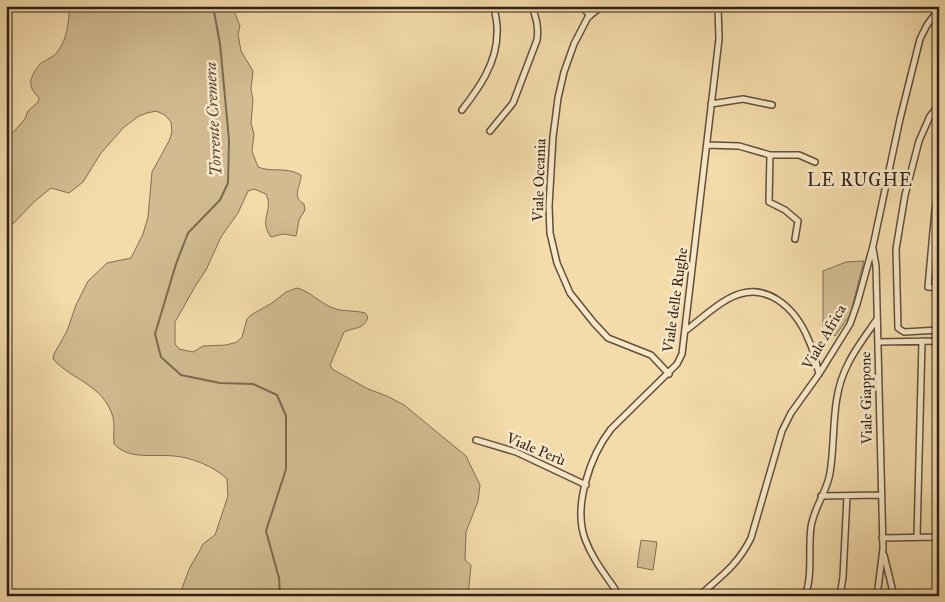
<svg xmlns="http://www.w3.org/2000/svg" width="945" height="602" font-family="'IM FELL Great Primer',serif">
  <rect width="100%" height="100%" fill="#f4dbaa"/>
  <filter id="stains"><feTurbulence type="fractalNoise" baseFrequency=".004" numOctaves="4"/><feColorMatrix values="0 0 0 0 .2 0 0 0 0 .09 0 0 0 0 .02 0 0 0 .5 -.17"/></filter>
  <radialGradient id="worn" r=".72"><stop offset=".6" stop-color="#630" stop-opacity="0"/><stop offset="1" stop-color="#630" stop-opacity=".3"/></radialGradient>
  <path fill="#d2bb91" stroke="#806d54" d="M 70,6 L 232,6 L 240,26 L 238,34 L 241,51 L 253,71 L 251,89 L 253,100 L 251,123 L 254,134 L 252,151 L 258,167 C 272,173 285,166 301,175 C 301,187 291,196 304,204 L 305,210 L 299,220 L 296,236 L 283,234 L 271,237 C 258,220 274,211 266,194 L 254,189 L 248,191 L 238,213 L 221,237 L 206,270 L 196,285 L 175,322 L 175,344 L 179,349 L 193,352 L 203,346 L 226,345 L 237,342 L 242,337 L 247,319 L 251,315 L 272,303 L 286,292 L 297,288 C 311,292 320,303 333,308 C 343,312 354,310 365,313 L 368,317 C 364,330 354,327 344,332 L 330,365 L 332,369 L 368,389 L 387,396 L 404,405 L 466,456 L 480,485 L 478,501 L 466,532 L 465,560 L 471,565 L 468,596 L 179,596 L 190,567 L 199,552 L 203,544 L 215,535 L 228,496 L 227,479 C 215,467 191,457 174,456 C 153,454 129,460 114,444 C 113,435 115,425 113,417 C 103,384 73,381 53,359 L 54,354 L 67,331 L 76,305 L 88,281 L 107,263 L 131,258 L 143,234 L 148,217 L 152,172 L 169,141 L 172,132 L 171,122 L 165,115 L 156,111 L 147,113 L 139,116 L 124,127 L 101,153 L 83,182 L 69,193 L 51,188 L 35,201 L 6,231 L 6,140 L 25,119 L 28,111 L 38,102 L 39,98 C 30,89 28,82 35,71 C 38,67 39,64 43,62 C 49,58 54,57 58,51 C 68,37 68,23 70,6 Z
    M 864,261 L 850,315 L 835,336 L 823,326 L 823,271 L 846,262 Z
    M 641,540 L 657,542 L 653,570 L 637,567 Z"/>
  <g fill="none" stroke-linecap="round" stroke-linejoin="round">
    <path stroke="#7d6952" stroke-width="2" d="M 213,6 L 220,44 L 229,140 L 228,183 L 220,200 L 188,233 L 176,264 L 155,334 L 161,357 L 181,375 L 220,383 L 253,384 L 277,395 L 286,416 L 286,469 L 266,531 L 279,578 L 280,596"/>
    <g stroke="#604e3c" stroke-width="8">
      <path id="street" d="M 582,6 L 590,16
        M 602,6 L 588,17 L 574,44 L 564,72 L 558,98 L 553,137 L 549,206 L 550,233 L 557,263 L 570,293 L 594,323 L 608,338 L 651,355 L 669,374
        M 711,104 L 743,99 L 772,105
        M 462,110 C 479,88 497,63 497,33 C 498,24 495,15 494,6
        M 939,113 L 930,116 L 919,141 L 905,195 L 896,249 L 898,328 L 904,332 L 939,330
        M 930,116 L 939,105
        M 490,131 L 513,103 L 537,40 C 539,27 536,18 532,6
        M 707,145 L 739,146 L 770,155 L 799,155 L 815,162
        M 770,155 L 769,202 L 785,210 L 798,221 L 795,239
        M 939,187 L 935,210 L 928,287 L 939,288
        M 873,249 L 876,266 L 883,549 L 877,596
        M 685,331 C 699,321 713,307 728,299 C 765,278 796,308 809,341 C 814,351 816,363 819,374
        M 878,342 L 939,341
        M 476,440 L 516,452 L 586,485
        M 821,496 L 881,495
        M 917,537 L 922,341
        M 882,538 L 939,537
        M 884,555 L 894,596
        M 617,596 L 615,589 C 604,573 592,558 585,539 C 573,506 590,456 611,429 L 677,364 L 682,354 L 719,39 L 718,6
        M 699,596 C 721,576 737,566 751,538 L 782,431 L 791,413 L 819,374 L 850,324 L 857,304 L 873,246 L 900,119 L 920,39 L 927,25 L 939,9
        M 805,596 C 813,575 808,549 811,527 C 814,507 827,492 830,473 C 836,437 830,398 848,364 C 855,349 867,334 877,319
        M 840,596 L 843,577 L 847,496"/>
    </g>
    <use href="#street" stroke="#f8e8c8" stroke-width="5"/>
  </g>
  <g text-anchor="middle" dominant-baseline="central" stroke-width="5" stroke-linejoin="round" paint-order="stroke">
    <g font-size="15" fill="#2e1f18" stroke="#f8e8c8">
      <text transform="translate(539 180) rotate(-88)">Viale Oceania</text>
      <text transform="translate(675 300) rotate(-82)">Viale delle Rughe</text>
      <text transform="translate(824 337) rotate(-60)">Viale Africa</text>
      <text transform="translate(866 398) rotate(-91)">Viale Giappone</text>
      <text transform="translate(536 449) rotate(23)">Viale Perù</text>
    </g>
    <g font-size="16" font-style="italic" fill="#5c4a3a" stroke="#f8e8c8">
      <text transform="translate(213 119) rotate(-93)">Torrente Cremera</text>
    </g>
    <g font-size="18" letter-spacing="1" fill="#2e1f18" stroke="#f8e8c8">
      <text x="860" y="180">LE RUGHE</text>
    </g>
  </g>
  <rect width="945" height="602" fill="none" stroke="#f4dbaa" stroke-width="25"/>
  <rect x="8" y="8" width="930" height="587" fill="none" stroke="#2e1f18" stroke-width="2.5"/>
  <rect x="12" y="12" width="920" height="577" fill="none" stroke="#2e1f18"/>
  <rect width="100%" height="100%" filter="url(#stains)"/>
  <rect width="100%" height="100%" fill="url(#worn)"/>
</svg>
